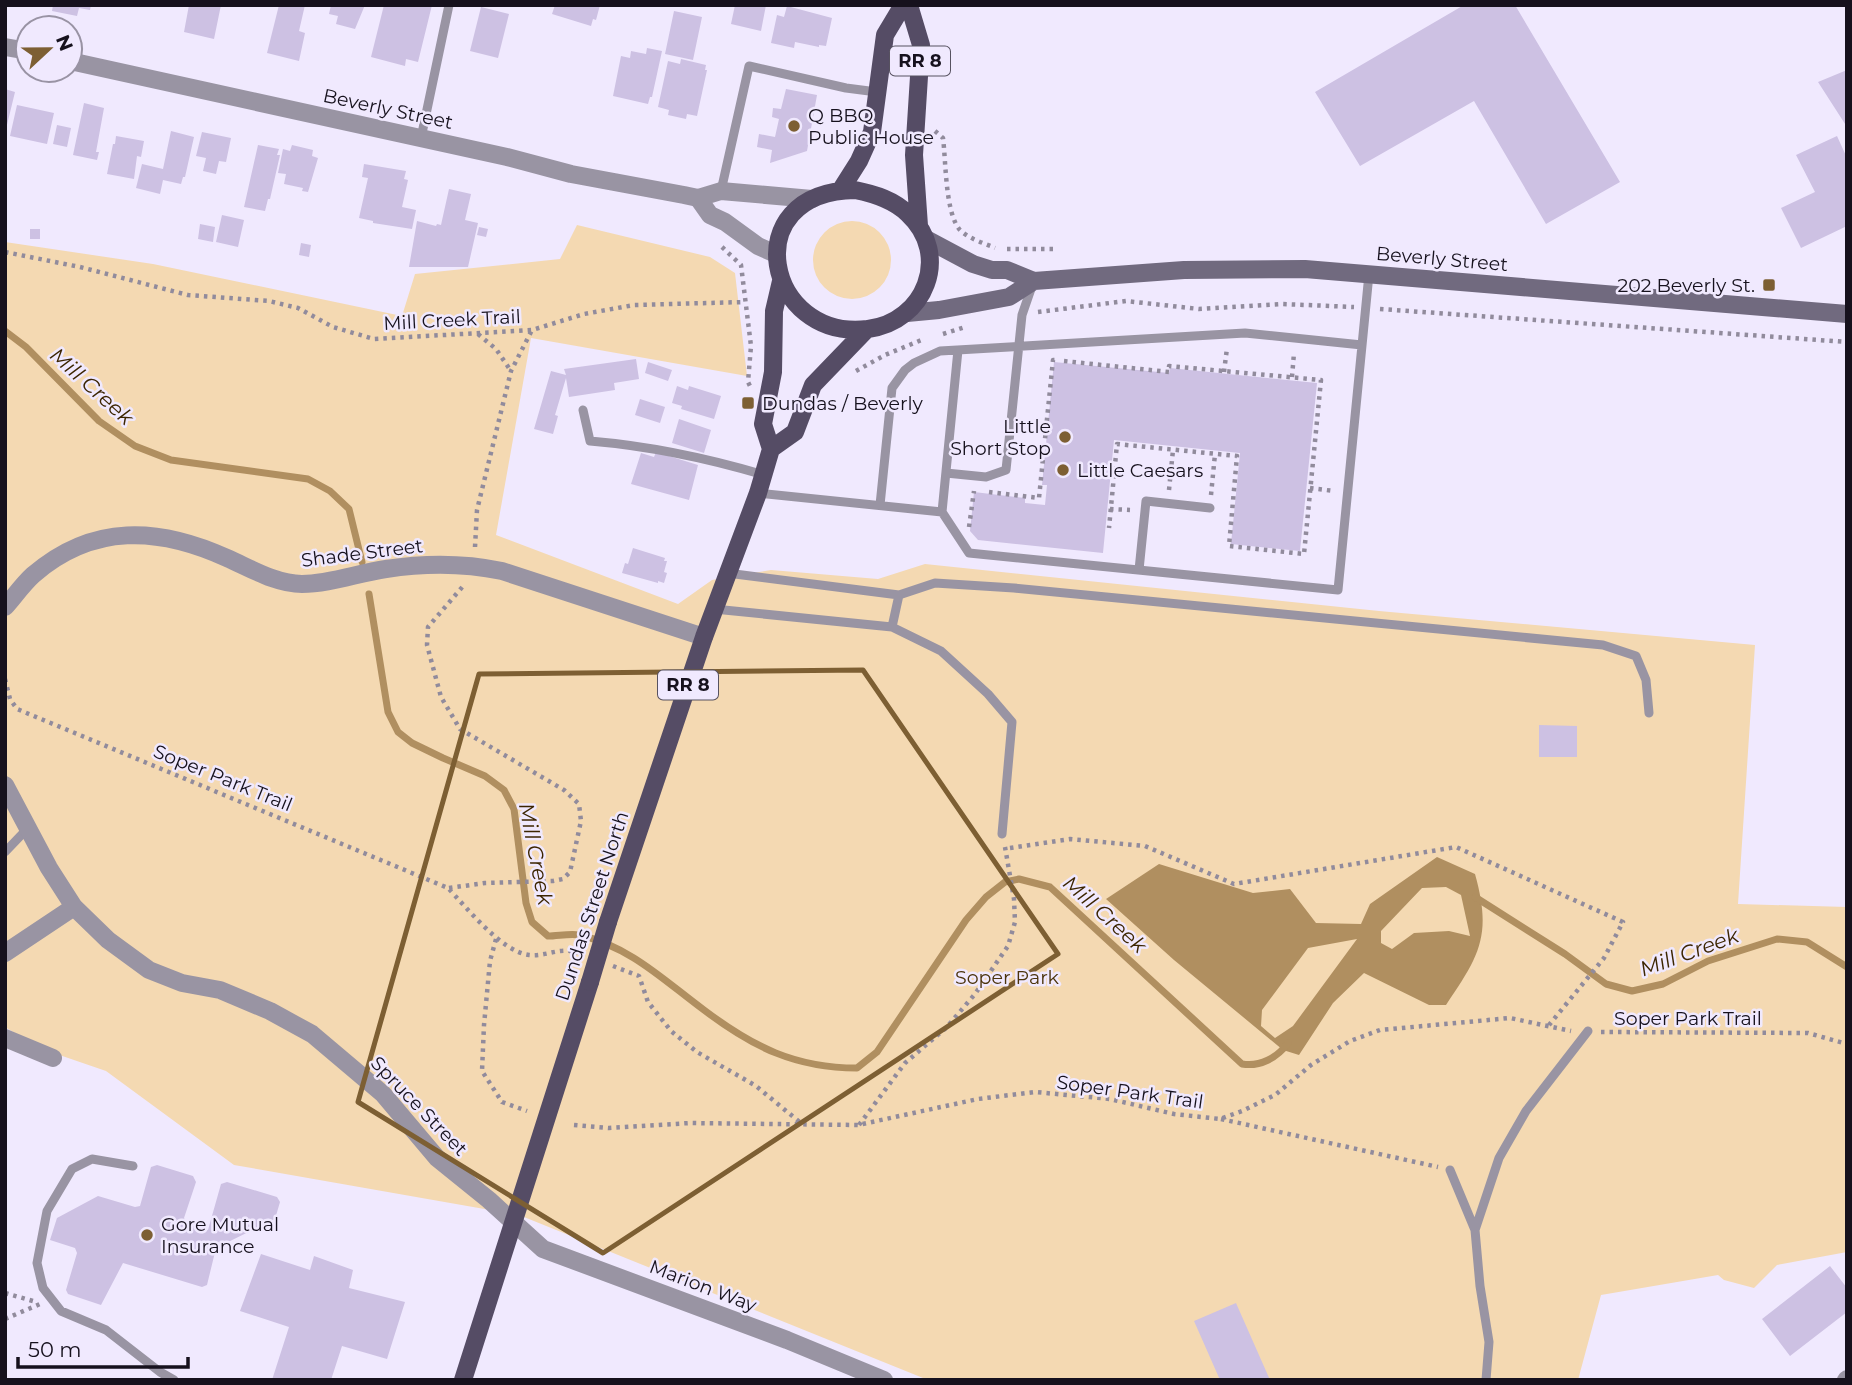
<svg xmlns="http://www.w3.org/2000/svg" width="1852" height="1385" font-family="Montserrat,sans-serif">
  <rect width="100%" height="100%" fill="#f0e9fe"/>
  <path fill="#f4d9b2" d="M813 260a39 39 0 1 1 78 0a39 39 0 1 1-78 0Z
    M 577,225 L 710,257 L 735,273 L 747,376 L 531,338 L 496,535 L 678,604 L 712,580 L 771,570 L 878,579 L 925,564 L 1379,611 L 1755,645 L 1738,904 L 1847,907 L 1847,1252 L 1777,1265 L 1754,1288 L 1724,1280 L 1718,1275 L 1601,1295 L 1578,1380 L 928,1380 L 519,1215 L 234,1165 L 106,1071 L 39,1048 L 5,1027 L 5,242 L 153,264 L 402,316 L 415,274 L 560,259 Z"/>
  <path fill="#b08f60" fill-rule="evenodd" d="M 1437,857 L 1475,874 C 1492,935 1480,955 1446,1005 L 1429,1005 L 1364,973 L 1333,1003 L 1299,1055 L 1283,1050 L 1174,960 L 1106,899 L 1159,864 L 1253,893 L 1290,889 L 1316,923 L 1361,924 L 1370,904 ZM 1446,887 L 1461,895 L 1470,936 L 1449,931 L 1414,933 L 1392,949 L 1381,943 L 1381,931 L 1422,888 ZM 1357,939 L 1293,1026 L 1275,1038 L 1261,1026 L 1262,1010 L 1308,948 Z"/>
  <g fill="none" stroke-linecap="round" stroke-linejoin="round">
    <path stroke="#b08f60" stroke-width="7" d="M 5,331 L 26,347 L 99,421 L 135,446 L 171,460 L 308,479 L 330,491 L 349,509 L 362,562
      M 369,594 L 388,712 L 398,732 L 412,743 L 443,758 L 485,776 L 504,790 L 514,809 L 526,903 L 532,922 L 548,936 C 558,936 570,933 580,935 C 632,948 662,979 704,1010 C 753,1047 795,1068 857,1068 L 877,1052 L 966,920 L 986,897 L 1005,882 L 1019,879 L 1050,887 L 1242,1064 C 1260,1067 1277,1058 1288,1043
      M 1475,897 L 1565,954 L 1606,984 L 1632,991 L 1663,984 L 1708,961 L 1777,939 L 1807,942 L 1847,967"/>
  </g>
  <path fill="#cdc1e3" d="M 53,5 L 91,5 L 90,10 L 79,8 L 77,16 L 52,11 Z
    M 189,5 L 221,5 L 214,39 L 184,32 Z
    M 279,5 L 305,5 L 299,31 L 305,33 L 299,61 L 267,53 Z
    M 331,5 L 365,5 L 355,29 L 336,24 L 338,16 L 329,14 Z
    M 384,5 L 432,5 L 418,62 L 406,59 L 405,66 L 371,57 Z
    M 555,5 L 600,5 L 596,20 L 593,19 L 591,26 L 552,14 Z
    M 735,5 L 766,5 L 761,31 L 731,24 Z
    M 1464,5 L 1515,5 L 1620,182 L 1546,224 L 1474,101 L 1360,166 L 1315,92 Z
    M 787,6 L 832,18 L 826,46 L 819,45 L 819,47 L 795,42 L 794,48 L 771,43 L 777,15 L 784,17 Z
    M 481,7 L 509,14 L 498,58 L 470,51 Z
    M 674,11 L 702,17 L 693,60 L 665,54 Z
    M 647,48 L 662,51 L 652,97 L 650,97 L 648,104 L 613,96 L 621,56 L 630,58 L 631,51 L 646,54 Z
    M 681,59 L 706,65 L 705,70 L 707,70 L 697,116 L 687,114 L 686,119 L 668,115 L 669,110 L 658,107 L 668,61 L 680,64 Z
    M 1847,70 L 1847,127 L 1818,82 Z
    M 5,89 L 15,92 L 6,129 L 5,129 Z
    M 786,89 L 817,95 L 807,151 L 770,163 L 772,150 L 757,147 L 759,134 L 775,137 L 779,119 L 772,117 L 773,108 L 781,109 Z
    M 84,103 L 104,108 L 96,152 L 99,152 L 97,160 L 73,155 Z
    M 17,105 L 54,113 L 47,144 L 10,136 Z
    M 57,125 L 71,128 L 67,147 L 53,144 Z
    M 171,131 L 194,137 L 185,177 L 183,177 L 181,184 L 163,180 L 160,194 L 136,188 L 142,164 L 163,169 Z
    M 202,132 L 231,138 L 226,162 L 219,161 L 216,174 L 203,171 L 206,158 L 196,156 Z
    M 116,136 L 144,141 L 141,157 L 137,156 L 134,179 L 107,174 L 113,144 L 115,144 Z
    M 1837,136 L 1847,158 L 1847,226 L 1801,248 L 1781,208 L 1815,192 L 1796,155 Z
    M 258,145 L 279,149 L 277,155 L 280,155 L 270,199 L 268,199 L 265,211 L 244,207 Z
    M 292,145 L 313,150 L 312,156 L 318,158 L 308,192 L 302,191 L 303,188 L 284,184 L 286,174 L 278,173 L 283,149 L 290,151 Z
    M 364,164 L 406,171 L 404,179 L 408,180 L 402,207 L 416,210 L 412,229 L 373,223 L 373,221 L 359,218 L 368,178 L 362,177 Z
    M 449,189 L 471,194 L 465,220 L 478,223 L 468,267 L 409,267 L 417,221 L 436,226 L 437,224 L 441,225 Z
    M 222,215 L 244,220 L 238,247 L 216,242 Z
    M 200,224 L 215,227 L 213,242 L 198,239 Z
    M 479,227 L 488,229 L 486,237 L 477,235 Z
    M 30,229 L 40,229 L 40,239 L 30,239 Z
    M 301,243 L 311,245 L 309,257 L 299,255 Z
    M 636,359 L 639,379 L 614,383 L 615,390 L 569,397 L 566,378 L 555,415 L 558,416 L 553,434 L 534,429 L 551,371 L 566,375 L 564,369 Z
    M 648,362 L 672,370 L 668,381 L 645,373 Z
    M 1054,362 L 1169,373 L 1170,368 L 1317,383 L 1300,551 L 1231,544 L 1240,453 L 1114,440 L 1103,553 L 978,540 L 970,531 L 974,492 L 1025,498 L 1025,503 L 1045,505 L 1047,485 L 1042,485 Z
    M 677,386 L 688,390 L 689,386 L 721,396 L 714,419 L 681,409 L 682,406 L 672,403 Z
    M 640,399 L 665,407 L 660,423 L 635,415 Z
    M 679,419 L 711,430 L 704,453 L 672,443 Z
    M 656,452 L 698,465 L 689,500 L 631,484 L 641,453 L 654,457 Z
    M 633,548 L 665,558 L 664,561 L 667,561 L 664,572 L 667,573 L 664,583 L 658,581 L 658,583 L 622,573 L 625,563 L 628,564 Z
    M 1539,725 L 1577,726 L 1577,757 L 1539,757 Z
    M 157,1165 L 193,1176 L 196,1182 L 184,1218 L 187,1224 L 208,1230 L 221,1184 L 227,1182 L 277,1197 L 280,1202 L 275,1219 L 216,1248 L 207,1285 L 202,1287 L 123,1263 L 101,1305 L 68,1294 L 66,1290 L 77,1253 L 75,1248 L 50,1240 L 57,1218 L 98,1196 L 135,1207 L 140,1206 L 151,1167 Z
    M 261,1254 L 310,1270 L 314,1256 L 353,1270 L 349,1288 L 405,1302 L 387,1359 L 342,1346 L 331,1380 L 272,1380 L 289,1327 L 240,1311 Z
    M 1830,1266 L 1847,1288 L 1847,1312 L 1790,1356 L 1762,1319 Z
    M 1236,1303 L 1270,1380 L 1220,1380 L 1194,1321 Z"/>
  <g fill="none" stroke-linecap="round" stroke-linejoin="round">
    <path stroke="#918b9c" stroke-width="4.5" stroke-dasharray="3.5 5" stroke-linecap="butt" d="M 935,131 L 943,138 C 946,161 945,213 960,230 C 969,239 984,243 995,248
      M 722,247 L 741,265 L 751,346 L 748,382 L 750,386
      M 1007,249 L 1055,249
      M 5,252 L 80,267 L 188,295 L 269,301 L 298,308 L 333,327 L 374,339 L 532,330 L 584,314 L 634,305 L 745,302
      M 1380,309 L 1847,342
      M 1038,312 L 1126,301 L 1199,309 L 1282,304 L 1354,307
      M 478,334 L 496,349 L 511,371
      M 943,334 L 965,327
      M 1064,361 L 1169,372 L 1169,366 L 1321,380 L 1304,554 L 1229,546 L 1237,456 L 1117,444 L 1109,528
      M 856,371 L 885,355 L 924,339
      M 1224,372 L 1227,348
      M 1292,377 L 1294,353
      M 1310,488 L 1334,491
      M 1169,490 L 1173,450
      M 989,492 L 1039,498 L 1053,360 L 1055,360
      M 1211,495 L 1215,454
      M 1110,509 L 1130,510
      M 969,527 L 974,491
      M 475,547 L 477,510 L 511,371 L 532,330
      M 5,679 L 10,699 L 17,709 L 448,888 C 466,907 502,952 529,955 C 546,957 561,946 578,953
      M 1010,848 L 1070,839 L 1145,846 L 1234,884 L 1456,847 L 1623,922 L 1604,958 L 1549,1025
      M 449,888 L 485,883 L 553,881 L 563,879 L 570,872 L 581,821 L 579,804 L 564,790 L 460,729 L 441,697 L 427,645 L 428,627 L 464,585
      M 496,939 L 490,961 L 484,1025 L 482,1071 L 502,1102 L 527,1111
      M 613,966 L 639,976 L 648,1002 L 671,1031 L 697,1052 L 756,1086 L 802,1124
      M 1601,1032 L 1808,1033 L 1847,1044
      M 1221,1119 L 1438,1167
      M 574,1125 L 609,1128 L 690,1123 L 858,1125 L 978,1099 L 1035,1092 L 1110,1099 L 1174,1114 L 1220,1119 L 1242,1111 L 1275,1095 L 1311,1065 L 1350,1041 L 1380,1030 L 1510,1018 L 1571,1031
      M 859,1125 L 905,1063 L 946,1028 L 975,994 L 1008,946 L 1015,922 L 1014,899 L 1005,847
      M 5,1293 L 33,1301
      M 5,1319 L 40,1304"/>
    <path stroke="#9994a3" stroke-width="9" d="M 421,138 L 449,5
      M 721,191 L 749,66 L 846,88 L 877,92
      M 583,410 L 590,441 C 649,446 707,458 764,475
      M 946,473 L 986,477 L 1006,470 L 1022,315 L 1032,286
      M 758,493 L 942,512 L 958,350
      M 880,505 L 892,388 L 905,370 L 914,363 L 940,351 L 1245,333 L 1362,345
      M 942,512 L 969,553 L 1338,590 L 1369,274
      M 1139,570 L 1146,501 L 1210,508
      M 727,573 L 899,595 L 935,583 L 1014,588 L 1603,645 L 1636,656 L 1646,680 L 1649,713
      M 714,609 L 892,627 L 941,651 L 988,694 L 1012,722 L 1002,834
      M 892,627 L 899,595
      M 5,852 L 28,828
      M 133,1166 L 92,1159 L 72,1169 L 47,1211 L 37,1263 L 43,1288 L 61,1311 L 106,1330 L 160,1372 L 174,1380
      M 1450,1170 L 1475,1230
      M 1486,1380 L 1489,1342 L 1480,1286 L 1475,1230 L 1499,1158 L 1526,1111 L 1588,1031"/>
    <path stroke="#9994a3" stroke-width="18" d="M 5,607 C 14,597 23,584 33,575 C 93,523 159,527 227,558 C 250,568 276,584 302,584 C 330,584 358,573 386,569 C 425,563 464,563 502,571 L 704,637
      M 5,785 L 49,868 L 74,907 L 108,940 L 149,970 L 182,983 L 220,990 L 270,1011 L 312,1034 L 383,1094 L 437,1158 L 489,1200 L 543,1249 L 787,1340 L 884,1380
      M 5,953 L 74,907
      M 5,1038 L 53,1058
      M 1846,1380 L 1847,1379"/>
    <path stroke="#9994a3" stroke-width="18" d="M 5,47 L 28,51
      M 70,61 L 507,157 L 571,174 L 684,195 L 698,198 L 721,191 L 812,199
      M 698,198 L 710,215 L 725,222 L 758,246 L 776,254"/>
    <path stroke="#716a7f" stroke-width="18" d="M 926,239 L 973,264 L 992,270 L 1007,270 L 1034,281 L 1184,270 L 1305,269 L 1847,314
      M 907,313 L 939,310 L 1009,297 L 1034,281"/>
    <path stroke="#554c65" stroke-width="18" d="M 909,5 L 921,45 L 914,155 L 919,226
      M 855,190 C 875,194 894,200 908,214 C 952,255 925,322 868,329 C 766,342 734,192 855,190 Z
      M 840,191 L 859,161 L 872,132 L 885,35 L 903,5
      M 771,449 L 795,432 L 813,385 L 867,329
      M 608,922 L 704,637 L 758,493 L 771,449 L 763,424 L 773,372 L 774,311 L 781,281
      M 463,1380 L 590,982"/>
    <path stroke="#554c65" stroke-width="18" d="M 590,982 L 608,922"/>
  </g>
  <path fill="none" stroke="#7d5f33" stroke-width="5" stroke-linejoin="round" d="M 863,670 L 1058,954 L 603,1253 L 358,1102 L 479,674 Z"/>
  <g fill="#7d5f33" stroke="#f0e9fe" stroke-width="2.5">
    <circle cx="794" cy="126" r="7"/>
    <rect x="1762" y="278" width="14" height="14" rx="3.5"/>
    <rect x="741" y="396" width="14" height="14" rx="3.5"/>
    <circle cx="1065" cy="437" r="7"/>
    <circle cx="1063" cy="470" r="7"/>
    <circle cx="147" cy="1235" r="7"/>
  </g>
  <g text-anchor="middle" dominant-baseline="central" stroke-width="5" stroke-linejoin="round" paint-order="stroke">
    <g fill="#f0e9fe" stroke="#575260" stroke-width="2">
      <rect x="890" y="46.5" width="60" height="29" rx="5"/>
      <rect x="658" y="670.5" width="60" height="29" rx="5"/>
    </g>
    <g font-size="18" font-weight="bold" fill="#16111d">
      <text x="920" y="61">RR 8</text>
      <text x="688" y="685">RR 8</text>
    </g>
    <g font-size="19" fill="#16111d" stroke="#f0e9fe">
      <text transform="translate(388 109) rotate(12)">Beverly Street</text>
      <text transform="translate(1442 259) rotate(5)">Beverly Street</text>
      <text transform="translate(452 320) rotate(-3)">Mill Creek Trail</text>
      <text transform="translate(362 553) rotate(-7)">Shade Street</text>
      <text transform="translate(223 778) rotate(22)">Soper Park Trail</text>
      <text transform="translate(592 906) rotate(-72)">Dundas Street North</text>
      <text x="1688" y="1018">Soper Park Trail</text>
      <text transform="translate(1130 1092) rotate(8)">Soper Park Trail</text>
      <text transform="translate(419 1106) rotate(46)">Spruce Street</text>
      <text transform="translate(703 1286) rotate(21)">Marion Way</text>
    </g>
    <g font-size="19" fill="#16111d" stroke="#f0e9fe" text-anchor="start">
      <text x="808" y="115">Q BBQ<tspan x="808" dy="22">Public House</tspan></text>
      <text x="1755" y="285" text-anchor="end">202 Beverly St.</text>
      <text x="762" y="403">Dundas / Beverly</text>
      <text x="1051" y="426" text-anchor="end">Little<tspan x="1051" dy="22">Short Stop</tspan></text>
      <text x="1077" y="470">Little Caesars</text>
      <text x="161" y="1224">Gore Mutual<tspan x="161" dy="22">Insurance</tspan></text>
    </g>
    <g font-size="19" fill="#4b330b" stroke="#f0e9fe">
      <text x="1007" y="977">Soper Park</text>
    </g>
    <g font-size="21" font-style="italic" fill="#3c2500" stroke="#f0e9fe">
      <text transform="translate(92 386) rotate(42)">Mill Creek</text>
      <text transform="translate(536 854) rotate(79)">Mill Creek</text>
      <text transform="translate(1105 914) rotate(42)">Mill Creek</text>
      <text transform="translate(1689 952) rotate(-20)">Mill Creek</text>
    </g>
  </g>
  <rect width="1852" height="1385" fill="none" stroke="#16111d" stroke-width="14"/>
  <g transform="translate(49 49) rotate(68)"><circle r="33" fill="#f0e9fe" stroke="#9993a4" stroke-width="2"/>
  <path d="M0-5L12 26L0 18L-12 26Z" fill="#7d5f33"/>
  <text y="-10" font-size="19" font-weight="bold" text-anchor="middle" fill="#16111d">N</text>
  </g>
  <path d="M18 1357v10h170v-10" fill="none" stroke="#16111d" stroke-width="3.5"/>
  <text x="28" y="1357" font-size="21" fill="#16111d" stroke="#f0e9fe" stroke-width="5" paint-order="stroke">50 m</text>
</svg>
